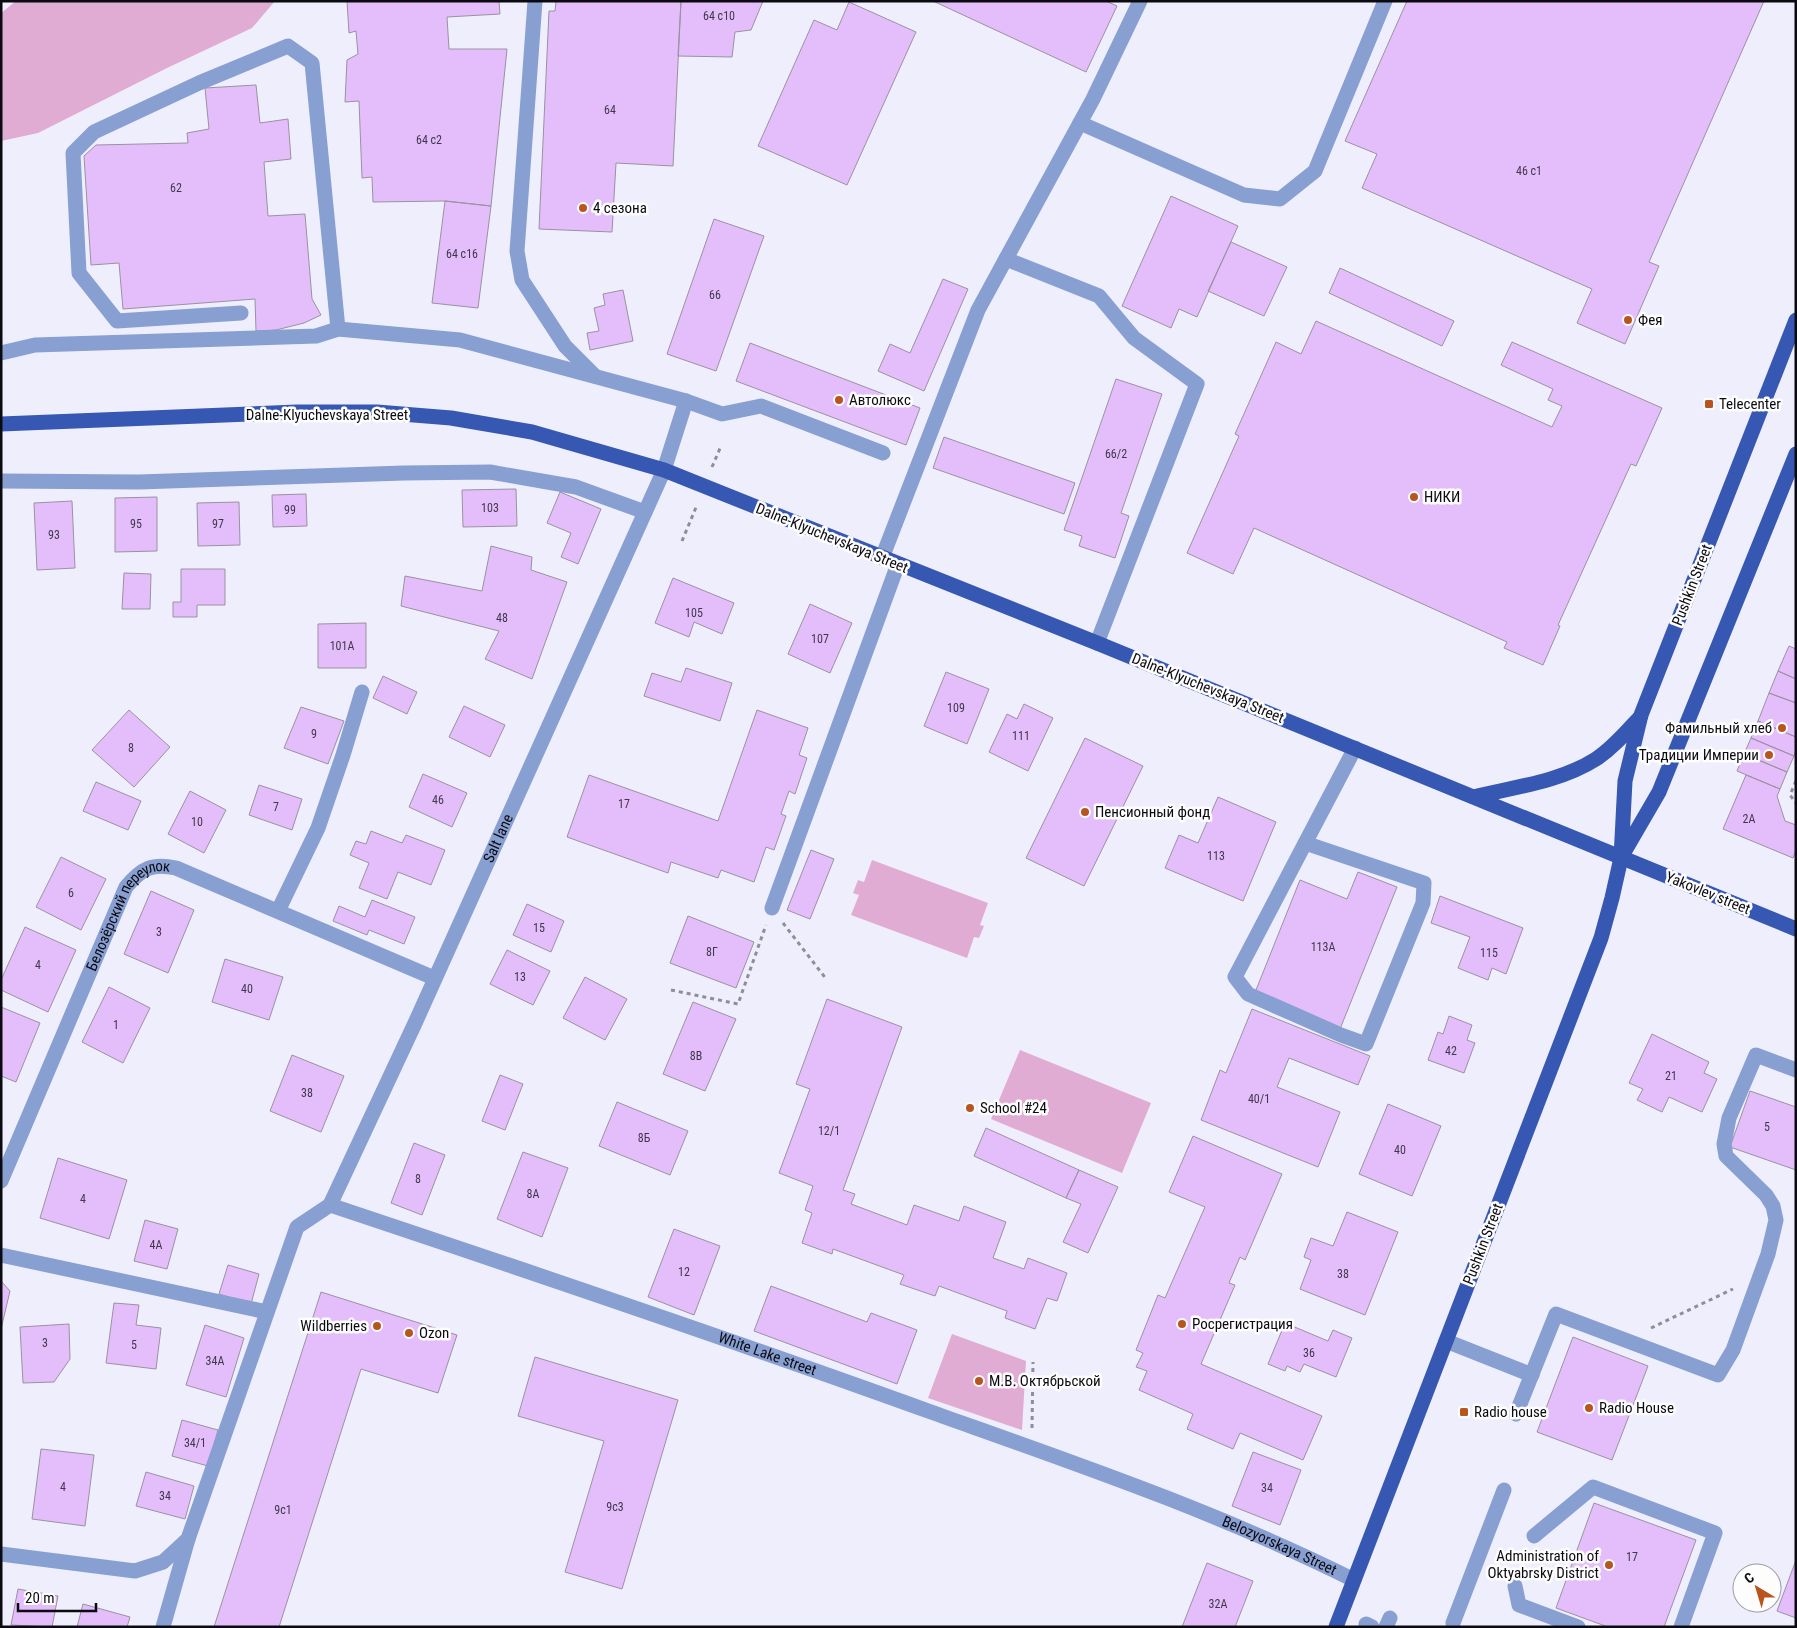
<svg xmlns="http://www.w3.org/2000/svg" width="1797" height="1628" font-family="'Roboto Condensed',sans-serif">
  <rect width="100%" height="100%" fill="#efeefd"/>
  <path fill="#e0acd3" d="M 16,1 L 275,1 L 252,28 L 167,68 L 38,133 L 1,141 L 1,13 Z
    M 872,860 L 988,903 L 980,925 L 984,926 L 979,938 L 974,937 L 967,958 L 851,915 L 859,895 L 853,893 L 858,880 L 864,882 Z
    M 1020,1050 L 1151,1103 L 1122,1173 L 991,1119 Z
    M 952,1334 L 1026,1361 L 1022,1430 L 928,1398 Z"/>
  <path fill="#e4befb" stroke="#9b91a1" d="M 347,1 L 499,1 L 500,14 L 447,17 L 449,49 L 507,49 L 491,206 L 445,201 L 373,202 L 372,177 L 362,178 L 359,101 L 345,102 L 347,60 L 358,54 L 356,31 L 349,33 Z
    M 556,1 L 681,1 L 673,166 L 616,163 L 612,232 L 539,229 L 549,11 L 555,11 Z
    M 681,1 L 763,1 L 751,30 L 735,32 L 732,57 L 678,56 Z
    M 933,1 L 1106,1 L 1117,6 L 1086,72 Z
    M 1407,1 L 1764,1 L 1649,262 L 1659,266 L 1625,344 L 1577,323 L 1592,289 L 1362,188 L 1377,154 L 1345,141 Z
    M 849,2 L 916,32 L 847,185 L 758,146 L 814,20 L 837,30 Z
    M 256,85 L 260,123 L 288,119 L 291,159 L 264,162 L 268,216 L 305,214 L 312,299 L 321,315 L 304,323 L 276,330 L 256,331 L 255,299 L 123,309 L 119,263 L 91,265 L 84,156 L 96,145 L 188,143 L 187,133 L 209,129 L 205,88 Z
    M 1171,196 L 1238,226 L 1197,317 L 1179,309 L 1171,328 L 1122,306 Z
    M 445,201 L 491,206 L 478,308 L 432,303 Z
    M 714,219 L 764,236 L 716,371 L 667,354 Z
    M 1231,242 L 1287,267 L 1264,316 L 1208,291 Z
    M 1340,268 L 1454,321 L 1442,346 L 1329,293 Z
    M 943,279 L 968,289 L 924,391 L 878,371 L 890,344 L 910,353 Z
    M 623,290 L 633,341 L 590,350 L 587,333 L 599,331 L 594,308 L 605,305 L 603,294 Z
    M 1316,321 L 1552,427 L 1562,406 L 1548,400 L 1553,389 L 1501,365 L 1512,342 L 1662,408 L 1636,466 L 1631,464 L 1558,625 L 1560,626 L 1543,665 L 1504,648 L 1507,642 L 1254,528 L 1233,574 L 1187,553 L 1239,436 L 1235,434 L 1276,342 L 1301,354 Z
    M 750,343 L 920,408 L 906,445 L 736,381 Z
    M 1116,379 L 1162,394 L 1121,513 L 1129,516 L 1115,558 L 1079,546 L 1082,536 L 1064,530 Z
    M 944,437 L 1075,483 L 1064,514 L 933,468 Z
    M 516,489 L 517,526 L 463,527 L 462,490 Z
    M 560,492 L 601,509 L 578,564 L 561,557 L 571,533 L 547,523 Z
    M 306,494 L 307,526 L 273,527 L 272,495 Z
    M 157,497 L 157,551 L 115,552 L 115,498 Z
    M 72,501 L 75,568 L 37,570 L 34,503 Z
    M 239,502 L 240,545 L 198,546 L 197,503 Z
    M 491,546 L 532,557 L 531,570 L 567,582 L 532,679 L 485,659 L 499,631 L 401,606 L 405,576 L 482,591 Z
    M 181,569 L 225,569 L 225,605 L 197,605 L 197,617 L 173,617 L 173,602 L 181,602 Z
    M 124,573 L 151,574 L 150,609 L 122,609 Z
    M 673,578 L 734,603 L 722,634 L 694,622 L 689,637 L 655,623 Z
    M 810,604 L 852,623 L 830,673 L 788,654 Z
    M 366,623 L 366,668 L 318,668 L 318,624 Z
    M 1789,646 L 1796,649 L 1796,679 L 1778,671 Z
    M 686,668 L 732,683 L 720,721 L 644,696 L 652,673 L 681,682 Z
    M 1778,671 L 1796,679 L 1796,703 L 1769,693 Z
    M 946,672 L 989,689 L 967,744 L 924,726 Z
    M 383,676 L 417,692 L 407,714 L 373,698 Z
    M 1769,693 L 1796,703 L 1796,737 L 1758,721 Z
    M 1024,704 L 1053,718 L 1028,771 L 989,752 L 1007,714 L 1017,719 Z
    M 464,706 L 505,725 L 490,757 L 449,737 Z
    M 301,707 L 344,721 L 328,764 L 284,748 Z
    M 129,710 L 170,747 L 134,787 L 92,750 Z
    M 757,710 L 808,728 L 799,755 L 807,758 L 795,794 L 789,791 L 781,814 L 786,816 L 774,850 L 766,847 L 754,882 L 721,870 L 718,878 L 671,862 L 668,873 L 567,837 L 589,775 L 718,821 Z
    M 1758,721 L 1796,737 L 1796,750 L 1794,756 L 1751,738 Z
    M 1085,738 L 1143,766 L 1084,886 L 1026,858 Z
    M 1751,738 L 1794,756 L 1787,772 L 1744,754 Z
    M 1744,754 L 1787,772 L 1780,789 L 1737,771 Z
    M 423,774 L 467,793 L 452,827 L 409,807 Z
    M 1746,775 L 1780,789 L 1777,796 L 1785,821 L 1796,825 L 1796,850 L 1793,858 L 1723,829 Z
    M 96,782 L 141,801 L 128,830 L 83,811 Z
    M 259,785 L 302,799 L 292,830 L 249,815 Z
    M 190,791 L 226,810 L 204,853 L 168,834 Z
    M 1218,797 L 1276,822 L 1243,901 L 1165,868 L 1179,835 L 1198,843 Z
    M 371,831 L 402,843 L 406,835 L 445,850 L 431,885 L 398,872 L 387,899 L 359,888 L 369,863 L 350,855 L 356,841 L 366,844 Z
    M 811,850 L 834,859 L 810,919 L 787,910 Z
    M 61,857 L 106,879 L 81,930 L 36,907 Z
    M 1358,872 L 1397,887 L 1340,1029 L 1254,995 L 1300,880 L 1347,899 Z
    M 151,891 L 194,910 L 168,973 L 124,954 Z
    M 1440,896 L 1523,928 L 1506,974 L 1492,968 L 1488,980 L 1458,968 L 1470,937 L 1431,923 Z
    M 372,900 L 415,917 L 404,944 L 369,930 L 367,935 L 333,921 L 339,906 L 365,917 Z
    M 527,904 L 564,921 L 551,952 L 513,935 Z
    M 688,916 L 754,942 L 736,988 L 670,963 Z
    M 25,927 L 76,950 L 48,1012 L 1,990 L 1,980 Z
    M 507,950 L 550,971 L 533,1005 L 490,984 Z
    M 225,959 L 283,977 L 269,1020 L 212,1002 Z
    M 585,977 L 627,999 L 605,1040 L 563,1018 Z
    M 109,987 L 150,1008 L 123,1063 L 82,1042 Z
    M 827,999 L 902,1027 L 843,1190 L 855,1194 L 851,1204 L 907,1225 L 914,1205 L 959,1221 L 964,1206 L 1006,1222 L 993,1258 L 1024,1269 L 1028,1258 L 1067,1273 L 1057,1301 L 1047,1298 L 1035,1329 L 1005,1318 L 1007,1311 L 939,1286 L 935,1296 L 900,1284 L 904,1275 L 833,1249 L 832,1254 L 802,1243 L 812,1213 L 805,1210 L 813,1186 L 779,1173 L 810,1089 L 796,1084 Z
    M 693,1002 L 736,1019 L 705,1091 L 663,1074 Z
    M 1,1007 L 40,1023 L 16,1082 L 1,1076 Z
    M 1252,1009 L 1370,1056 L 1358,1085 L 1289,1058 L 1277,1087 L 1340,1112 L 1318,1167 L 1201,1120 L 1220,1070 L 1226,1073 Z
    M 1449,1016 L 1472,1025 L 1467,1040 L 1475,1043 L 1464,1073 L 1428,1060 L 1438,1032 L 1443,1034 Z
    M 1652,1034 L 1709,1062 L 1704,1073 L 1717,1079 L 1702,1112 L 1669,1097 L 1662,1112 L 1637,1100 L 1643,1089 L 1629,1083 Z
    M 292,1055 L 344,1076 L 321,1132 L 270,1111 Z
    M 500,1075 L 523,1084 L 505,1130 L 482,1121 Z
    M 1750,1091 L 1796,1107 L 1796,1170 L 1730,1147 Z
    M 617,1102 L 688,1131 L 670,1175 L 599,1146 Z
    M 1388,1104 L 1441,1126 L 1412,1196 L 1359,1174 Z
    M 986,1128 L 1079,1170 L 1066,1198 L 974,1156 Z
    M 1193,1136 L 1282,1174 L 1245,1260 L 1240,1257 L 1229,1283 L 1235,1285 L 1201,1364 L 1322,1416 L 1303,1460 L 1240,1433 L 1233,1449 L 1187,1429 L 1193,1414 L 1139,1390 L 1147,1371 L 1136,1367 L 1143,1353 L 1136,1350 L 1158,1295 L 1165,1298 L 1205,1207 L 1169,1192 Z
    M 414,1143 L 445,1155 L 422,1215 L 391,1203 Z
    M 523,1152 L 568,1168 L 542,1237 L 497,1219 Z
    M 58,1158 L 127,1180 L 109,1239 L 40,1218 Z
    M 1079,1170 L 1118,1187 L 1088,1253 L 1063,1242 L 1081,1204 L 1066,1198 Z
    M 1347,1212 L 1398,1232 L 1365,1315 L 1300,1289 L 1311,1260 L 1304,1257 L 1311,1238 L 1333,1246 Z
    M 145,1220 L 178,1229 L 167,1269 L 134,1261 Z
    M 674,1229 L 720,1246 L 694,1315 L 648,1297 Z
    M 228,1265 L 259,1274 L 251,1304 L 219,1294 Z
    M 1,1281 L 10,1291 L 1,1329 Z
    M 771,1286 L 867,1322 L 871,1313 L 917,1330 L 897,1384 L 754,1331 Z
    M 321,1292 L 457,1335 L 438,1393 L 361,1369 L 279,1627 L 214,1627 Z
    M 114,1303 L 139,1305 L 136,1325 L 161,1328 L 156,1369 L 106,1363 Z
    M 1285,1323 L 1328,1341 L 1333,1330 L 1352,1338 L 1336,1377 L 1304,1364 L 1300,1372 L 1287,1366 L 1285,1371 L 1268,1364 Z
    M 69,1324 L 70,1359 L 54,1382 L 23,1383 L 20,1327 Z
    M 205,1325 L 244,1338 L 226,1397 L 186,1385 Z
    M 1573,1337 L 1648,1366 L 1612,1460 L 1537,1432 Z
    M 535,1357 L 678,1400 L 622,1589 L 565,1572 L 604,1441 L 518,1416 Z
    M 182,1420 L 218,1430 L 208,1466 L 172,1456 Z
    M 41,1449 L 94,1455 L 85,1526 L 32,1519 Z
    M 1253,1452 L 1301,1470 L 1280,1525 L 1232,1506 Z
    M 146,1472 L 194,1486 L 185,1519 L 136,1506 Z
    M 1594,1503 L 1696,1540 L 1664,1627 L 1608,1627 L 1556,1608 Z
    M 1796,1560 L 1796,1618 L 1777,1611 Z
    M 1207,1563 L 1253,1581 L 1235,1627 L 1182,1627 Z
    M 18,1589 L 58,1596 L 52,1627 L 11,1625 Z
    M 83,1604 L 130,1617 L 127,1627 L 77,1627 Z"/>
  <g fill="none" stroke-linecap="round" stroke-linejoin="round">
    <path stroke="#8e8d99" stroke-width="3" stroke-dasharray="4 4" stroke-linecap="butt" d="M 712,467 L 721,446
      M 682,541 L 697,505
      M 1796,781 L 1790,795 L 1796,803
      M 783,923 L 827,980
      M 671,990 L 738,1004 L 766,925
      M 1651,1328 L 1733,1289
      M 1032,1428 L 1033,1362"/>
    <g stroke="#889fd2" stroke-width="15">
      <path d="M 535,1 L 517,251 L 522,280 L 565,346 L 595,376"/>
      <path d="M 1080,123 L 1244,195 L 1280,199 L 1315,171 L 1385,1"/>
      <path d="M 1006,259 L 1099,296 L 1134,338 L 1197,384 L 1097,643"/>
      <path d="M 241,313 L 117,321 L 79,273 L 73,153 L 94,132 L 199,83 L 288,46 L 312,63 L 338,329"/>
      <path d="M 1,353 L 35,345 L 316,336 L 338,329 L 460,340 L 686,401"/>
      <path d="M 1,481 L 139,482 L 404,473 L 490,472 L 576,487 L 645,512"/>
      <path d="M 882,558 L 978,310 L 1093,99 L 1140,1"/>
      <path d="M 1305,843 L 1424,883 L 1423,903 L 1366,1044 L 1341,1035 L 1248,994 L 1235,977 L 1355,748"/>
      <path d="M 772,908 L 898,564"/>
      <path d="M 278,911 L 318,828 L 343,755 L 362,692"/>
      <path id="s1" d="M 1,1181 L 126,887 C 142,868 152,863 176,868 L 434,978"/>
      <path id="s2" d="M 330,1205 C 531,1272 732,1340 931,1412 C 1074,1463 1218,1512 1354,1580"/>
      <path d="M 1,1255 L 267,1312"/>
      <path d="M 1446,1341 L 1532,1375"/>
      <path d="M 1516,1414 L 1556,1314 L 1718,1375 L 1733,1350 L 1768,1254 L 1776,1220 L 1773,1206 L 1766,1195 L 1726,1156 L 1724,1144 L 1729,1118 L 1756,1055 L 1796,1070"/>
      <path d="M 1534,1536 L 1593,1487 L 1715,1533 L 1681,1627"/>
      <path id="s3" d="M 1,1554 L 135,1571 L 163,1562 L 188,1539 L 297,1227 L 330,1205 L 416,1021 L 664,470 L 686,401 L 722,414 L 761,406 L 883,453"/>
      <path d="M 1515,1586 L 1519,1605 L 1578,1627"/>
      <path d="M 1453,1623 L 1504,1490"/>
      <path d="M 1366,1624 L 1372,1627"/>
      <path d="M 163,1627 L 188,1539"/>
      <path d="M 1386,1627 L 1390,1618"/>
    </g>
    <path stroke="#3657b2" stroke-width="15" d="M 1,424 L 297,412 L 377,412 L 451,418 L 532,432 L 664,470 L 1097,643 L 1796,929
      M 1473,797 C 1514,787 1560,782 1596,759 C 1613,748 1627,731 1641,716
      M 1623,854 L 1659,792 L 1796,454
      M 1336,1627 L 1601,938 L 1612,898 L 1621,858 L 1625,781 L 1641,715 L 1796,320"/>
  </g>
  <g fill="#b8551e" stroke="#fdfdfd" stroke-width="2">
    <circle cx="583" cy="208" r="5"/>
    <circle cx="1628" cy="320" r="5"/>
    <circle cx="839" cy="400" r="5"/>
    <rect x="1704" y="399" width="10" height="10" rx="2.5"/>
    <circle cx="1414" cy="497" r="5"/>
    <circle cx="1782" cy="728" r="5"/>
    <circle cx="1769" cy="755" r="5"/>
    <circle cx="1085" cy="812" r="5"/>
    <circle cx="970" cy="1108" r="5"/>
    <circle cx="1182" cy="1324" r="5"/>
    <circle cx="377" cy="1326" r="5"/>
    <circle cx="409" cy="1333" r="5"/>
    <circle cx="979" cy="1381" r="5"/>
    <circle cx="1589" cy="1408" r="5"/>
    <rect x="1459" y="1407" width="10" height="10" rx="2.5"/>
    <circle cx="1609" cy="1565" r="5"/>
  </g>
  <g text-anchor="middle" dominant-baseline="central" stroke-width="5" stroke-linejoin="round" paint-order="stroke">
    <g font-size="12" fill="#41374c">
      <text x="719" y="16">64 с10</text>
      <text x="610" y="110">64</text>
      <text x="429" y="140">64 с2</text>
      <text x="1529" y="171">46 с1</text>
      <text x="176" y="188">62</text>
      <text x="462" y="254">64 с16</text>
      <text x="715" y="295">66</text>
      <text x="1116" y="454">66/2</text>
      <text x="490" y="508">103</text>
      <text x="290" y="510">99</text>
      <text x="136" y="524">95</text>
      <text x="218" y="524">97</text>
      <text x="54" y="535">93</text>
      <text x="694" y="613">105</text>
      <text x="502" y="618">48</text>
      <text x="820" y="639">107</text>
      <text x="342" y="646">101А</text>
      <text x="956" y="708">109</text>
      <text x="314" y="734">9</text>
      <text x="1021" y="736">111</text>
      <text x="131" y="748">8</text>
      <text x="438" y="800">46</text>
      <text x="624" y="804">17</text>
      <text x="276" y="807">7</text>
      <text x="1749" y="819">2А</text>
      <text x="197" y="822">10</text>
      <text x="1216" y="856">113</text>
      <text x="71" y="893">6</text>
      <text x="539" y="928">15</text>
      <text x="159" y="932">3</text>
      <text x="1323" y="947">113А</text>
      <text x="712" y="952">8Г</text>
      <text x="1489" y="953">115</text>
      <text x="38" y="965">4</text>
      <text x="520" y="977">13</text>
      <text x="247" y="989">40</text>
      <text x="116" y="1025">1</text>
      <text x="1451" y="1051">42</text>
      <text x="696" y="1056">8В</text>
      <text x="1671" y="1076">21</text>
      <text x="307" y="1093">38</text>
      <text x="1259" y="1099">40/1</text>
      <text x="1767" y="1127">5</text>
      <text x="829" y="1131">12/1</text>
      <text x="644" y="1138">8Б</text>
      <text x="1400" y="1150">40</text>
      <text x="418" y="1179">8</text>
      <text x="533" y="1194">8А</text>
      <text x="83" y="1199">4</text>
      <text x="156" y="1245">4А</text>
      <text x="684" y="1272">12</text>
      <text x="1343" y="1274">38</text>
      <text x="45" y="1343">3</text>
      <text x="134" y="1345">5</text>
      <text x="1309" y="1353">36</text>
      <text x="215" y="1361">34А</text>
      <text x="195" y="1443">34/1</text>
      <text x="63" y="1487">4</text>
      <text x="1267" y="1488">34</text>
      <text x="165" y="1496">34</text>
      <text x="615" y="1507">9с3</text>
      <text x="283" y="1510">9с1</text>
      <text x="1632" y="1557">17</text>
      <text x="1218" y="1604">32А</text>
    </g>
    <g font-size="15" fill="#0b0a11" stroke="#fdfdfd" text-anchor="start">
      <text x="593" y="208">4 сезона</text>
      <text x="1638" y="320">Фея</text>
      <text x="849" y="400">Автолюкс</text>
      <text x="1719" y="404">Telecenter</text>
      <text x="1424" y="497">НИКИ</text>
      <text x="1772" y="728" text-anchor="end">Фамильный хлеб</text>
      <text x="1759" y="755" text-anchor="end">Традиции Империи</text>
      <text x="1095" y="812">Пенсионный фонд</text>
      <text x="980" y="1108">School #24</text>
      <text x="1192" y="1324">Росрегистрация</text>
      <text x="367" y="1326" text-anchor="end">Wildberries</text>
      <text x="419" y="1333">Ozon</text>
      <text x="989" y="1381">М.В. Октябрьской</text>
      <text x="1599" y="1408">Radio House</text>
      <text x="1474" y="1412">Radio house</text>
      <text x="1599" y="1556" text-anchor="end">Administration of<tspan x="1599" dy="17">Oktyabrsky District</tspan></text>
    </g>
    <g font-size="15" fill="#0b0a11" stroke="#fdfdfd">
      <text x="327" y="415">Dalne-Klyuchevskaya Street</text>
      <text transform="translate(832 538) rotate(22)">Dalne-Klyuchevskaya Street</text>
      <text transform="translate(1692 585) rotate(-69)">Pushkin Street</text>
      <text transform="translate(1208 688) rotate(22)">Dalne-Klyuchevskaya Street</text>
      <text stroke="none"><textPath href="#s3" startOffset="972">Salt lane</textPath></text>
      <text transform="translate(1708 893) rotate(22)">Yakovlev street</text>
      <text stroke="none"><textPath href="#s1" startOffset="300">Белозёрский переулок</textPath></text>
      <text transform="translate(1483 1244) rotate(-69)">Pushkin Street</text>
      <text stroke="none"><textPath href="#s2" startOffset="462">White Lake street</textPath></text>
      <text stroke="none"><textPath href="#s2" startOffset="1009">Belozyorskaya Street</textPath></text>
    </g>
  </g>
  <rect width="1797" height="1628" fill="none" stroke="#0b0a11" stroke-width="5"/>
  <g transform="translate(1757 1588) rotate(322)"><circle r="24" fill="#fdfdfd" stroke="#9c9c9f"/>
  <path d="M0-4L9 19L0 12L-9 19Z" fill="#b8551e"/>
  <text y="-8" font-size="14" font-weight="bold" text-anchor="middle" fill="#0b0a11">С</text>
  </g>
  <path d="M18 1603v8h78v-8" fill="none" stroke="#0b0a11" stroke-width="2.5"/>
  <text x="25" y="1603" font-size="15" fill="#0b0a11" stroke="#fdfdfd" stroke-width="4" paint-order="stroke">20 m</text>
</svg>
